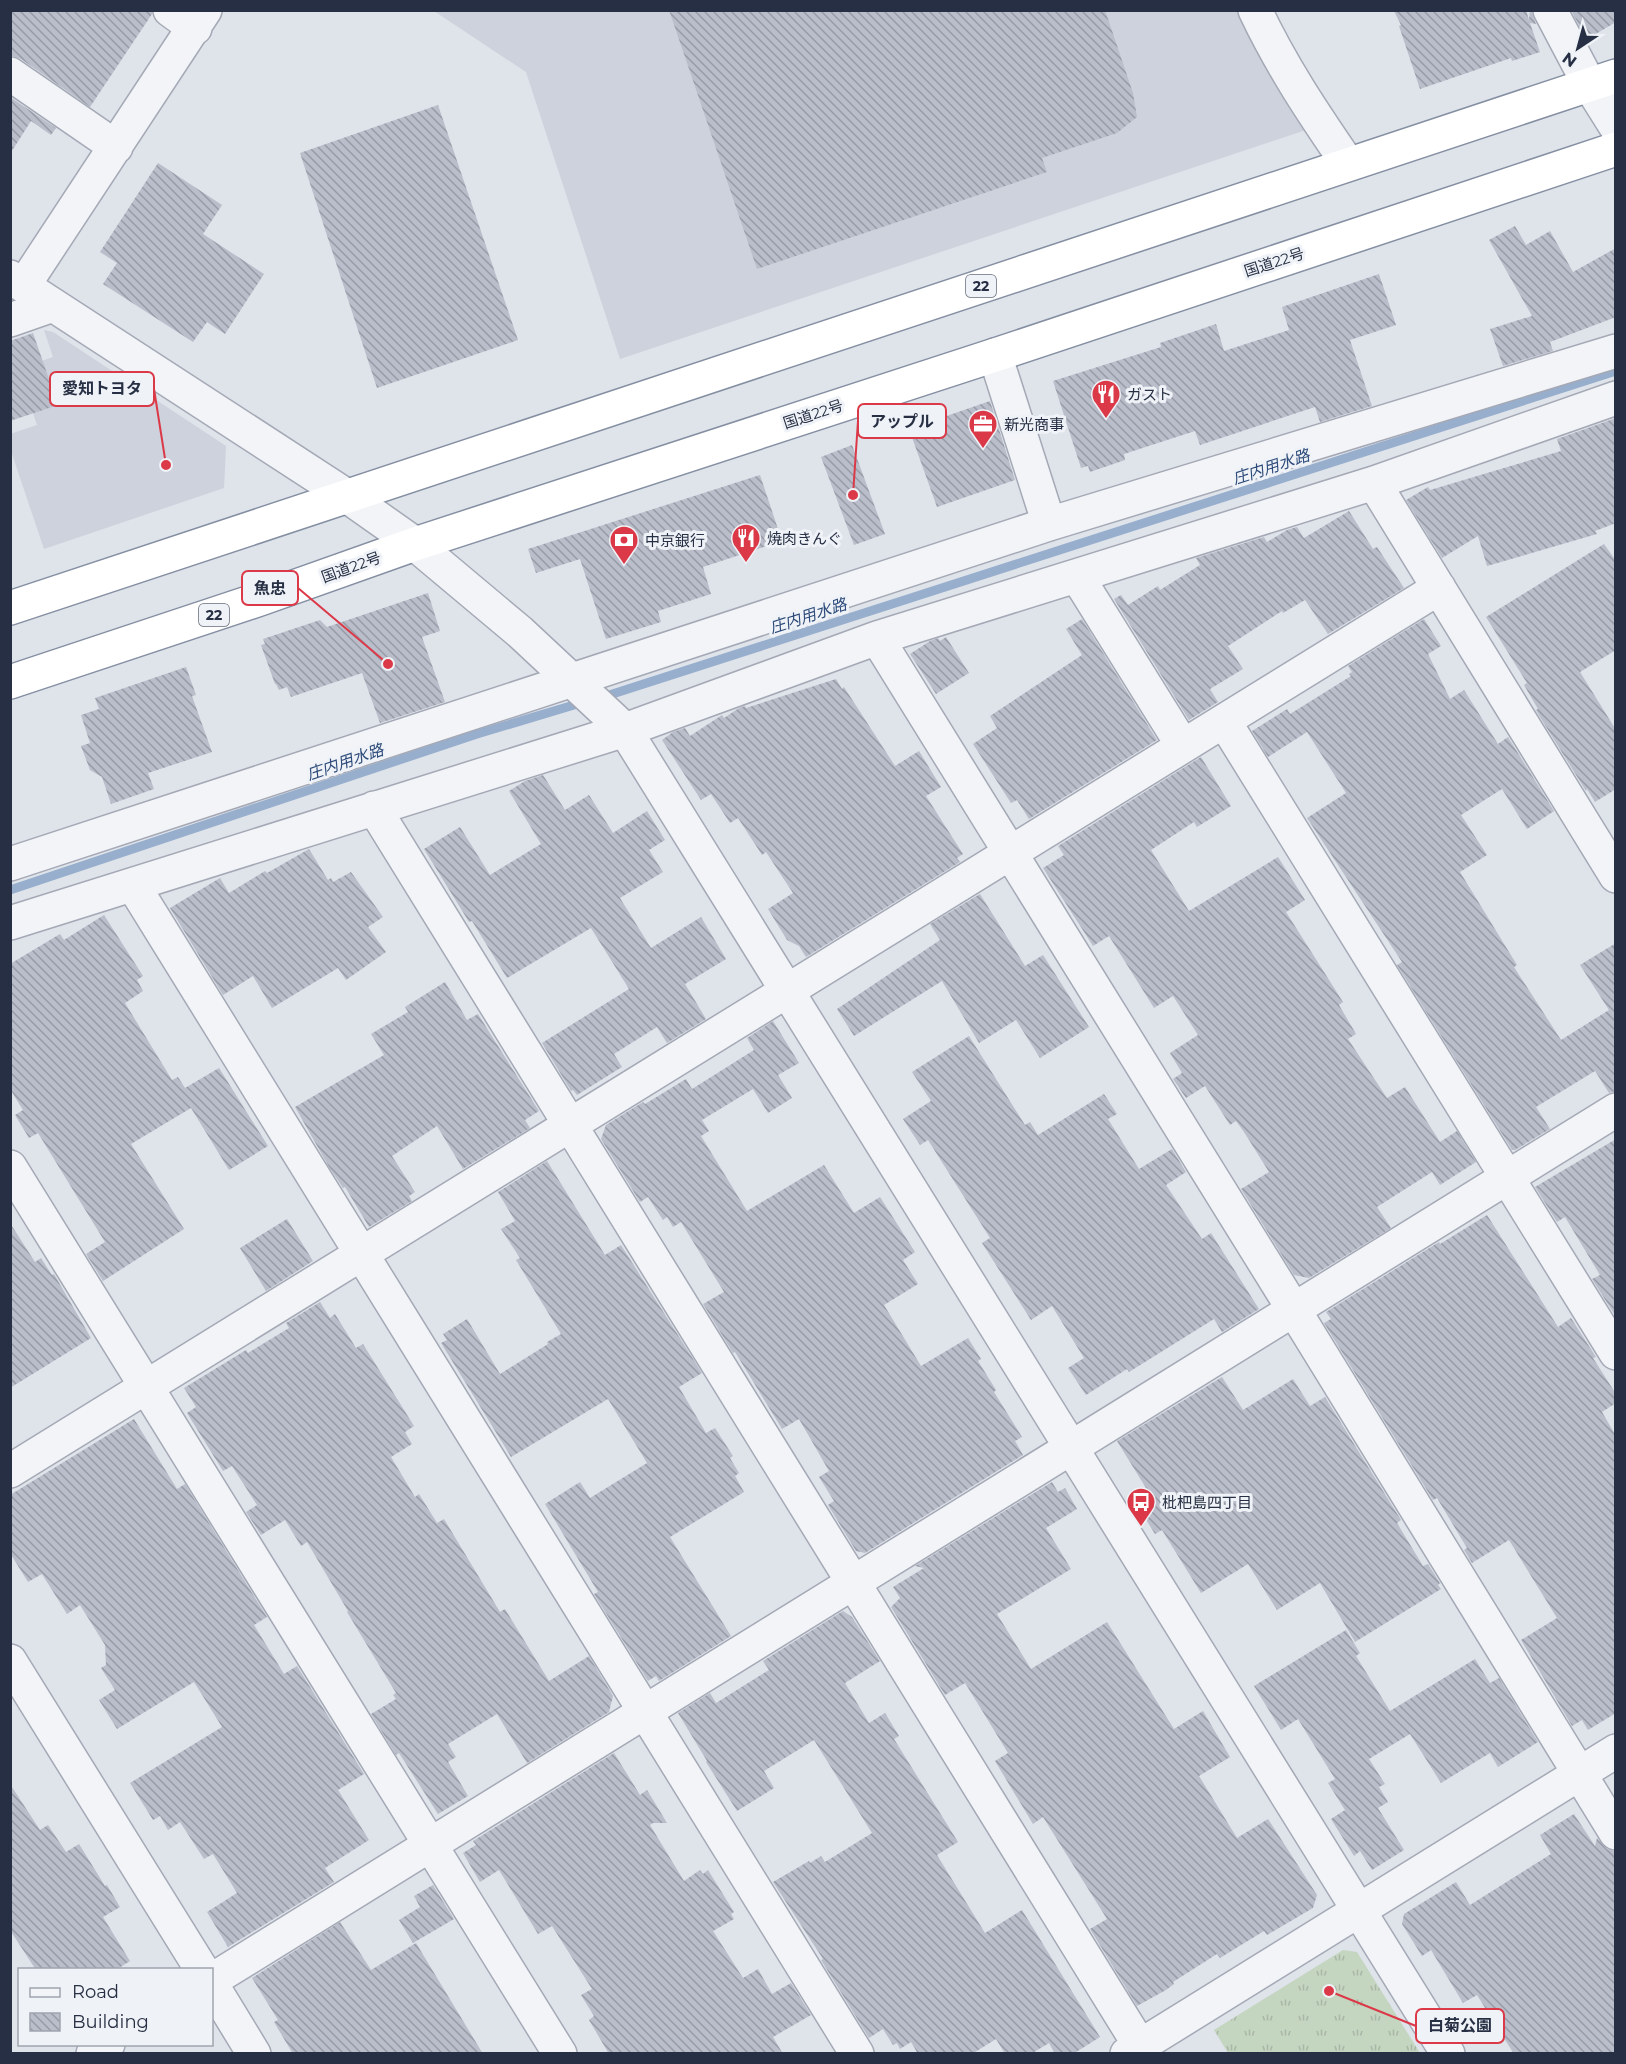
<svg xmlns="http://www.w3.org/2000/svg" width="1626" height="2064" font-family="Montserrat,'Noto Sans JP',sans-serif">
  <defs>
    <pattern id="grass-tufts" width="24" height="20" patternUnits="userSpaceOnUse" patternTransform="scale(1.5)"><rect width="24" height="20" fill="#c4d5c0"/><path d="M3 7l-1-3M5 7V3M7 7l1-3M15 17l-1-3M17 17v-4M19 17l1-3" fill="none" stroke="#a8b7a6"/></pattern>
    <pattern id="building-back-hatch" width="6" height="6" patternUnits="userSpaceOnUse" patternTransform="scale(1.5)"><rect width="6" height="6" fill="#b9beca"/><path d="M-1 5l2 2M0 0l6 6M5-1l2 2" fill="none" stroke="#969ba6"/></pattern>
  </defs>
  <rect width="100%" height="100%" fill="#dfe3ea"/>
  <path fill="#cdd2dc" d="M 434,11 L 1251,11 L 1315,127 L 620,359 L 526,72 Z
    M 44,330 L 53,332 L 226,446 L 224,488 L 44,549 L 11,451 L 10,434 L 37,425 L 18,369 L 53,357 Z"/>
  <path fill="url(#grass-tufts)" d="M 1343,1950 L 1357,1952 L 1420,2053 L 1228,2053 L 1214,2030 Z"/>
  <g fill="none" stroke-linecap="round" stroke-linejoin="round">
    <path stroke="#97aecd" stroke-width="9" d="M 600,698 L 1616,371
      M 10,890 L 477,734 L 584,702"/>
  </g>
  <path fill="url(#building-back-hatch)" d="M 10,10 L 152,10 L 152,14 L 90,107 L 21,59 L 10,55 Z
    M 669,10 L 1105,10 L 1133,93 L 1137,117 L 1117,133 L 1042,158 L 1047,172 L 757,269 Z
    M 1526,10 L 1529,20 L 1530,10 L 1531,10 L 1536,24 L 1530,23 L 1540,52 L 1512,61 L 1511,58 L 1420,89 L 1399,26 L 1401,25 L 1394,11 Z
    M 1571,10 L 1616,10 L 1616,22 L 1594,35 L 1583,33 Z
    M 10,97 L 56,128 L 51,135 L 31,121 L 10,154 Z
    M 438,105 L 518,340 L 377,388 L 300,153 Z
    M 158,163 L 222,205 L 203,234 L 264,274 L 225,334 L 207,322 L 193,342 L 103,284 L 117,263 L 100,252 Z
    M 1515,226 L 1526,245 L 1550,231 L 1573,272 L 1616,248 L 1616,317 L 1550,342 L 1553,351 L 1503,366 L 1490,329 L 1532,316 L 1489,240 Z
    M 1379,274 L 1396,325 L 1350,340 L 1372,406 L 1320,422 L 1315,407 L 1200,445 L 1195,431 L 1124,454 L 1125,460 L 1090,472 L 1088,466 L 1081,468 L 1053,381 L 1161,347 L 1160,343 L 1216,324 L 1224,351 L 1289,330 L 1282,307 Z
    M 33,333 L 58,405 L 10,421 L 10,341 Z
    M 990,401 L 1015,480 L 937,507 L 909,429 Z
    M 1616,418 L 1616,523 L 1595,531 L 1597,534 L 1487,566 L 1478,536 L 1442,558 L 1406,500 L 1428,487 L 1430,490 L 1561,451 L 1557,439 Z
    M 852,445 L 885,534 L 854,545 L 821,457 Z
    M 760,475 L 782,541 L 703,567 L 711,594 L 658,611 L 661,622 L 606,639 L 580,559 L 536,573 L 528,549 Z
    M 1349,511 L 1373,549 L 1377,547 L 1404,588 L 1328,634 L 1305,600 L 1283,613 L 1282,611 L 1228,646 L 1243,669 L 1210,689 L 1218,702 L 1189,720 L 1114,599 L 1121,595 L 1128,605 L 1158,586 L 1160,590 L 1200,565 L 1196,558 L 1264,537 L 1267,542 L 1287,530 L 1297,527 L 1304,538 Z
    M 1604,544 L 1616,561 L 1616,650 L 1580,672 L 1616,730 L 1616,789 L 1595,802 L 1587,789 L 1586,791 L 1540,717 L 1536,710 L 1538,709 L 1524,685 L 1527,683 L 1486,617 Z
    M 428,593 L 440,631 L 422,637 L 445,702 L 380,723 L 362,673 L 291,697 L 287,687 L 279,690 L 276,684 L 275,684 L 261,645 L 265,644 L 263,639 L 320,620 L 327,627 Z
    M 1082,619 L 1157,740 L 1029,819 L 1017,800 L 1011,803 L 973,744 L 997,728 L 990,716 L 1082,655 L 1066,629 Z
    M 1424,619 L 1441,646 L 1428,654 L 1450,699 L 1464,690 L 1498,744 L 1508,737 L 1554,811 L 1527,829 L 1502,789 L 1461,815 L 1487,855 L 1460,872 L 1517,965 L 1514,967 L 1561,1040 L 1609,1010 L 1580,965 L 1616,943 L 1616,1091 L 1609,1093 L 1595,1071 L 1536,1107 L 1550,1129 L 1515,1150 L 1512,1150 L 1397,965 L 1402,962 L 1307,818 L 1346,793 L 1307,732 L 1268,757 L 1252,731 L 1287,709 L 1290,714 L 1351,676 L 1349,674 L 1352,672 L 1348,666 Z
    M 946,637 L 969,673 L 936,694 L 910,654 L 930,641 L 938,638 L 940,641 Z
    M 186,667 L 196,695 L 192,696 L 212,752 L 148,773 L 154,789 L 111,804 L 102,777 L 90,770 L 81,746 L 90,743 L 81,715 L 99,709 L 95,698 Z
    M 836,679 L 842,689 L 844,687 L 895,766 L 919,751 L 941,787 L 926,796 L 963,854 L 957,858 L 960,862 L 806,957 L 799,946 L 787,940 L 768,909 L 793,893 L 766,852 L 762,855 L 738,818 L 730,823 L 711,794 L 701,800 L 662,740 L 673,732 L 685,728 L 690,736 L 722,715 L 724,718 L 739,708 L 745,706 L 746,708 Z
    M 1201,757 L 1231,806 L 1197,827 L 1194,822 L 1151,850 L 1189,911 L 1278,857 L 1305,900 L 1286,912 L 1343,1002 L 1339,1005 L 1356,1034 L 1348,1039 L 1387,1098 L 1405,1087 L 1440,1142 L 1457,1131 L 1476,1162 L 1440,1185 L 1432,1172 L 1377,1207 L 1391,1228 L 1309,1278 L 1294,1275 L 1241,1189 L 1269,1172 L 1244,1132 L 1236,1121 L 1230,1125 L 1205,1086 L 1186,1098 L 1173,1079 L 1182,1073 L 1170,1053 L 1198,1035 L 1173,996 L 1154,1008 L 1109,936 L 1093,946 L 1043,868 L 1064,855 L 1058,846 Z
    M 543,775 L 565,810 L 589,795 L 613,833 L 647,811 L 665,840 L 649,850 L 663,872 L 620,898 L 651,948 L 701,917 L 726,959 L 685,984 L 706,1019 L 667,1043 L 657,1027 L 614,1054 L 622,1067 L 577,1095 L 573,1090 L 571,1091 L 542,1043 L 629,989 L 591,928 L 507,978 L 472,921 L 469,922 L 424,849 L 460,827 L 490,875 L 541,844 L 509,791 L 525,781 Z
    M 309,849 L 328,880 L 331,878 L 333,882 L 351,872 L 383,917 L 368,927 L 386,952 L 346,980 L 338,968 L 272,1008 L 253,976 L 223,995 L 170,908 L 220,878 L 229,893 L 265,871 L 267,873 Z
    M 980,894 L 1025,966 L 1043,955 L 1089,1027 L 1040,1058 L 1016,1020 L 979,1043 L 942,981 L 854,1036 L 837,1009 L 940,940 L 930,924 Z
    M 104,915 L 143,976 L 137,980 L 143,991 L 125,1003 L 172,1080 L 178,1077 L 185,1088 L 219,1068 L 268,1146 L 229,1170 L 191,1108 L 131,1144 L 184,1229 L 103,1281 L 86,1254 L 105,1242 L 38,1133 L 29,1138 L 15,1115 L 23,1110 L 10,1089 L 10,964 L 60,934 L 64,940 Z
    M 445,982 L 467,1020 L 478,1014 L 539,1111 L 525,1120 L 530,1128 L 463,1169 L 437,1126 L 392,1156 L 415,1192 L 409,1196 L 412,1201 L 369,1227 L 345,1187 L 343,1188 L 329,1167 L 295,1107 L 384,1055 L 371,1034 L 408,1012 L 405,1007 Z
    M 773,1021 L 799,1063 L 778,1075 L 792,1098 L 768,1113 L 753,1089 L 702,1120 L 709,1131 L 701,1136 L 747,1211 L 824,1165 L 854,1213 L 880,1197 L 915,1252 L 903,1260 L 918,1284 L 884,1305 L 921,1366 L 968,1338 L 981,1359 L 978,1361 L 996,1390 L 994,1392 L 1022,1437 L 1015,1441 L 1023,1455 L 865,1553 L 856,1551 L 828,1505 L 834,1501 L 819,1477 L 829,1471 L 799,1419 L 782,1429 L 735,1352 L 733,1353 L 703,1304 L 724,1292 L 681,1222 L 673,1227 L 667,1217 L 663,1220 L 648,1197 L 640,1202 L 601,1139 L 606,1125 L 643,1102 L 645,1104 L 686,1079 L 692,1089 L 754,1050 L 747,1038 Z
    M 969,1036 L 1025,1125 L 1030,1122 L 1038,1135 L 1104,1094 L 1117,1114 L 1108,1119 L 1139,1169 L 1172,1149 L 1186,1172 L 1166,1185 L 1202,1239 L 1211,1233 L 1259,1309 L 1222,1332 L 1214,1319 L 1129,1372 L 1127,1369 L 1086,1395 L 1068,1368 L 1084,1358 L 1052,1306 L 1031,1320 L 982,1243 L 990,1238 L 928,1140 L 920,1145 L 903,1119 L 931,1101 L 912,1072 Z
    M 1616,1139 L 1616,1317 L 1592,1279 L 1600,1275 L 1565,1217 L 1557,1222 L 1535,1187 Z
    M 547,1161 L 605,1255 L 621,1245 L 702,1373 L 679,1387 L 706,1433 L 715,1428 L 733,1456 L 730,1458 L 739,1473 L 735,1476 L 744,1492 L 670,1537 L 731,1636 L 659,1681 L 656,1676 L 648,1681 L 594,1594 L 598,1592 L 545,1504 L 580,1482 L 590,1498 L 647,1463 L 608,1399 L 511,1457 L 441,1343 L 447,1340 L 443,1334 L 467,1319 L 500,1374 L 548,1344 L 547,1342 L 561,1334 L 516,1260 L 520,1258 L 501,1229 L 515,1221 L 498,1192 Z
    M 1487,1215 L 1558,1327 L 1571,1318 L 1596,1357 L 1593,1358 L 1616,1394 L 1616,1403 L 1602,1412 L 1616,1436 L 1616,1713 L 1588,1730 L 1582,1720 L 1572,1726 L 1521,1640 L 1557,1618 L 1509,1540 L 1472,1563 L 1464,1550 L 1467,1548 L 1437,1498 L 1433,1500 L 1324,1323 L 1331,1319 L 1326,1312 L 1439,1242 L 1440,1244 Z
    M 287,1219 L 313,1261 L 266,1291 L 240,1248 Z
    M 10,1223 L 35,1262 L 41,1258 L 52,1275 L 54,1274 L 91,1338 L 10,1388 Z
    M 320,1302 L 330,1318 L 335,1314 L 356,1348 L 363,1344 L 414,1426 L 405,1432 L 412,1444 L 391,1457 L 415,1497 L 419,1494 L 437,1523 L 444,1519 L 500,1612 L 505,1609 L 549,1681 L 589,1656 L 613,1696 L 609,1712 L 527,1763 L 497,1714 L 448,1744 L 456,1757 L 448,1762 L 468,1796 L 438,1814 L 399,1753 L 396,1755 L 371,1714 L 396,1699 L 393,1695 L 396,1693 L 347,1612 L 348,1611 L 307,1542 L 301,1546 L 285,1520 L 261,1535 L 246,1512 L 257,1505 L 232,1466 L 223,1471 L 187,1413 L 196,1407 L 184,1388 L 246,1350 L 248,1353 L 289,1328 L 286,1323 Z
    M 1222,1377 L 1243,1410 L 1293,1379 L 1310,1406 L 1325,1397 L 1401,1520 L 1397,1523 L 1423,1566 L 1428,1564 L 1440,1583 L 1438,1585 L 1441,1589 L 1355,1642 L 1320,1583 L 1277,1610 L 1248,1564 L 1201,1593 L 1162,1530 L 1155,1534 L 1140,1510 L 1154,1501 L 1117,1441 Z
    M 134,1419 L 177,1489 L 185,1484 L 267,1617 L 254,1625 L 284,1674 L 297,1666 L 364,1774 L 338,1790 L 369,1840 L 325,1868 L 334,1882 L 228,1947 L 207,1912 L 237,1893 L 213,1854 L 204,1859 L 180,1822 L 168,1830 L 160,1816 L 153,1820 L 130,1783 L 222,1727 L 194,1682 L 117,1729 L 99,1700 L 115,1690 L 101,1668 L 106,1665 L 105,1645 L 80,1605 L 67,1614 L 42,1574 L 28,1582 L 10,1553 L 10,1495 Z
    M 1052,1482 L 1058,1492 L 1065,1488 L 1077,1509 L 1046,1528 L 1071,1569 L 997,1614 L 1031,1669 L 1107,1622 L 1174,1729 L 1203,1711 L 1217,1735 L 1230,1757 L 1199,1776 L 1237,1838 L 1268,1819 L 1317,1895 L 1313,1908 L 1267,1935 L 1264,1931 L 1220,1958 L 1217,1954 L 1173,1982 L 1174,1984 L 1166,1990 L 1137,2006 L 1090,1929 L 1107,1919 L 1043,1817 L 1033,1824 L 995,1761 L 1008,1753 L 978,1704 L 965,1683 L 945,1695 L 891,1607 L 900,1598 L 893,1587 L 924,1568 L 915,1566 Z
    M 843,1611 L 852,1617 L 880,1661 L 845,1683 L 869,1723 L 885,1713 L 899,1736 L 894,1739 L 958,1842 L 937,1855 L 985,1933 L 1022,1910 L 1100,2037 L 1073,2054 L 1055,2054 L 1049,2043 L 1031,2054 L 1005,2054 L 996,2039 L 972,2054 L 918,2054 L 911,2042 L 900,2049 L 897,2043 L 893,2045 L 883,2029 L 869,2038 L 821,1960 L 823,1959 L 773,1882 L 809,1861 L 810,1863 L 821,1856 L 825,1862 L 872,1833 L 814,1740 L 764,1771 L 774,1788 L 737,1811 L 706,1762 L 707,1761 L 678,1713 L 710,1693 L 716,1703 L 769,1670 L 763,1661 Z
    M 1346,1630 L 1360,1653 L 1356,1656 L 1390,1711 L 1475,1659 L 1490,1683 L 1499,1678 L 1538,1742 L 1498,1767 L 1490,1753 L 1441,1783 L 1410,1734 L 1369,1759 L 1385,1784 L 1379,1787 L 1388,1802 L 1378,1808 L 1404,1850 L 1372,1870 L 1360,1851 L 1354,1856 L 1331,1819 L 1345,1810 L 1328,1783 L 1335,1779 L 1298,1719 L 1281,1730 L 1254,1686 Z
    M 614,1753 L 640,1795 L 647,1790 L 667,1823 L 653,1823 L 650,1825 L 684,1881 L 700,1870 L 703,1874 L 708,1870 L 734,1912 L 731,1914 L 734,1919 L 713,1931 L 743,1978 L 758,1969 L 772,1994 L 791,1983 L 811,2015 L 773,2037 L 783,2054 L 609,2054 L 589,2020 L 594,2016 L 581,1995 L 592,1989 L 552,1926 L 538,1934 L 499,1870 L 480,1882 L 463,1853 L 476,1845 L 473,1841 Z
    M 10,1784 L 40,1830 L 48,1825 L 66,1852 L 79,1844 L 105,1886 L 107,1885 L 120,1907 L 103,1917 L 130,1961 L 116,1970 L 36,1970 L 10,1930 Z
    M 1574,1814 L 1595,1846 L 1597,1838 L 1607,1849 L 1616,1852 L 1616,2054 L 1514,2054 L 1477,1995 L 1463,2003 L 1431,1950 L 1422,1956 L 1402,1924 L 1404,1914 L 1456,1882 L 1470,1905 L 1551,1854 L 1540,1835 Z
    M 433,1885 L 454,1919 L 413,1943 L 399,1920 L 420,1907 L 414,1896 Z
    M 340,1922 L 371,1970 L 416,1943 L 483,2054 L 293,2054 L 274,2022 L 278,2020 L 252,1978 Z"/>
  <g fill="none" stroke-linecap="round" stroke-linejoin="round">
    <g stroke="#a4a9b5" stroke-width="36">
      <path id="minor" d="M 170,10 L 195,28
        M 1255,10 C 1282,67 1313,113 1348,164
        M 1550,10 L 1589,84 L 1616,127
        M 10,74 L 116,147
        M 10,277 L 347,496 L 415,544 L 520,632 L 625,730 L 1448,2054
        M 24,285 L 205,10
        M 10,320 L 53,305
        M 995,355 L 1049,524
        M 1374,483 L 1616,876
        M 1077,576 L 1183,746
        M 877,638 L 1294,1310 L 1616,1833
        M 1224,721 L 1616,1353
        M 374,808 L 1145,2054
        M 10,864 L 1049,524 L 1616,351
        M 133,885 L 857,2054
        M 10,923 L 625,730 L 877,638 L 1374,483 L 1616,398
        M 10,1167 L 560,2054
        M 10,1471 L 1439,588
        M 10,1661 L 202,1970
        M 212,1980 L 1616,1110
        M 212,1985 L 254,2054
        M 93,2054 L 108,2044
        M 1127,2054 L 1616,1751"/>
    </g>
    <g stroke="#858fa2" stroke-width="36">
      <path id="highway" d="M 10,608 L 1616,76
        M 10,682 L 260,599 L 415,544 L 995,355 L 1616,149"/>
    </g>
    <use href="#minor" stroke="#f2f4f8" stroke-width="33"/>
    <use href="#highway" stroke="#fff" stroke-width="33"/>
  </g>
  <defs>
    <g id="restaurant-pin" transform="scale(1.5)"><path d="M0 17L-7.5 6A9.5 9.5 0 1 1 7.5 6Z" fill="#db3947" stroke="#eff2f7"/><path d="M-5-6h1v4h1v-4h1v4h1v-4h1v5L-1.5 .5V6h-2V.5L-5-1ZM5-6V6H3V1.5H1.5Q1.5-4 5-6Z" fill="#fff"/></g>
    <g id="office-pin" transform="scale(1.5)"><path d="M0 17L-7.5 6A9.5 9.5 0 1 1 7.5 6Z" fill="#db3947" stroke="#eff2f7"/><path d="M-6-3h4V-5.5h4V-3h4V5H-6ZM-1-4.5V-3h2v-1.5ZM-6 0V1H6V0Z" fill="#fff"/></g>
    <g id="bank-pin" transform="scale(1.5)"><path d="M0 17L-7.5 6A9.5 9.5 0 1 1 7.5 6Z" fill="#db3947" stroke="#eff2f7"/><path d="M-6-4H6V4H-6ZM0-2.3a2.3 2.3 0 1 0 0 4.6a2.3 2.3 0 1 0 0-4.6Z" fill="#fff"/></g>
    <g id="bus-pin" transform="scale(1.5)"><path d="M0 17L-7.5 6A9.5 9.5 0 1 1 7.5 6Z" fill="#db3947" stroke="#eff2f7"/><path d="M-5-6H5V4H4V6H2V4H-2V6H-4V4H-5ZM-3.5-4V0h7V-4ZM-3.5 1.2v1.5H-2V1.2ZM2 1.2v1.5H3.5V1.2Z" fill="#fff"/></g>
  </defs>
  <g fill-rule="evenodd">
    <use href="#restaurant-pin" x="1106" y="394"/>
    <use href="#office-pin" x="983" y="424"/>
    <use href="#restaurant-pin" x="746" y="538"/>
    <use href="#bank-pin" x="624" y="540"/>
    <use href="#bus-pin" x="1141" y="1502"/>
  </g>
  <g text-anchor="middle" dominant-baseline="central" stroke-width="6" stroke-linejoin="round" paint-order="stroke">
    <g fill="#eff2f7" stroke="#626a79" stroke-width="1.5">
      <rect x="966" y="275" width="30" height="22" rx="4.5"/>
      <rect x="199" y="604" width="30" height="22" rx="4.5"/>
    </g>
    <g font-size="14" font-weight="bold" fill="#262f43">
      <text x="981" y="286">22</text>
      <text x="214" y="615">22</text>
    </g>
    <g font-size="15" fill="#262f43" stroke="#eff2f7">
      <text transform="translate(1274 262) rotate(-18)">国道22号</text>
      <text transform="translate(813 414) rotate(-18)">国道22号</text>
      <text transform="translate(351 567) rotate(-20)">国道22号</text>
    </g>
    <g font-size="15" fill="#262f43" stroke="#eff2f7" text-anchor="start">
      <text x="1127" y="394">ガスト</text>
      <text x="1004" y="424">新光商事</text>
      <text x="767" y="538">焼肉きんぐ</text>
      <text x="645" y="540">中京銀行</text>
      <text x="1162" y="1502">枇杷島四丁目</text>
    </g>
    <g font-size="16" font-style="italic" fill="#2d4b7a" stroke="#eff2f7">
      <text transform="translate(1271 467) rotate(-18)">庄内用水路</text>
      <text transform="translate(808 616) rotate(-18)">庄内用水路</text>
      <text transform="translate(345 762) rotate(-19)">庄内用水路</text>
    </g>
  </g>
  <path fill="none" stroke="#db3947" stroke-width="2" d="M166 465L154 389M853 495L858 421M388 664L298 588M1329 1991L1416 2026"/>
  <g fill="#db3947" stroke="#eff2f7" stroke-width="2">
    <circle cx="166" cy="465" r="6"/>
    <circle cx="853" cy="495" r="6"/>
    <circle cx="388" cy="664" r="6"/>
    <circle cx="1329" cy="1991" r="6"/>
  </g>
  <g fill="#eff2f7" stroke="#db3947" stroke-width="2">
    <rect x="50" y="372" width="104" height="34" rx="6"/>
    <rect x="858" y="404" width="88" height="34" rx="6"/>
    <rect x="242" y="571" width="56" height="34" rx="6"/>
    <rect x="1416" y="2009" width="88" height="34" rx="6"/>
  </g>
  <g font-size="16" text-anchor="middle" font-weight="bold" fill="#262f43">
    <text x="102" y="394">愛知トヨタ</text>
    <text x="902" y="427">アップル</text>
    <text x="270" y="594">魚忠</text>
    <text x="1460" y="2031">白菊公園</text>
  </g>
  <rect width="1626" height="2064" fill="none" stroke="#262f43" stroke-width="24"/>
  <rect x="18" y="1968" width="195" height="78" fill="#eff2f7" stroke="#9fa4af" stroke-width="1.5"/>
  <rect x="30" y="1988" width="30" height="9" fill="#f2f4f8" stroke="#9fa4af" stroke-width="1.5"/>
  <text x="72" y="1998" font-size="18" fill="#262f43">Road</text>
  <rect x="30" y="2013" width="30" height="18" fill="url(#building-back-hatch)" stroke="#9fa4af" stroke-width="1.5"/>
  <text x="72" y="2028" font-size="18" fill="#262f43">Building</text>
  <g transform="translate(1578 48) rotate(216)" stroke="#eff2f7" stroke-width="4.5" paint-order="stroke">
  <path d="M0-4.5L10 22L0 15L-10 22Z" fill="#262f43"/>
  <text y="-9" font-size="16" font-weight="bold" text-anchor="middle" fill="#262f43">N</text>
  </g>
</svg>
